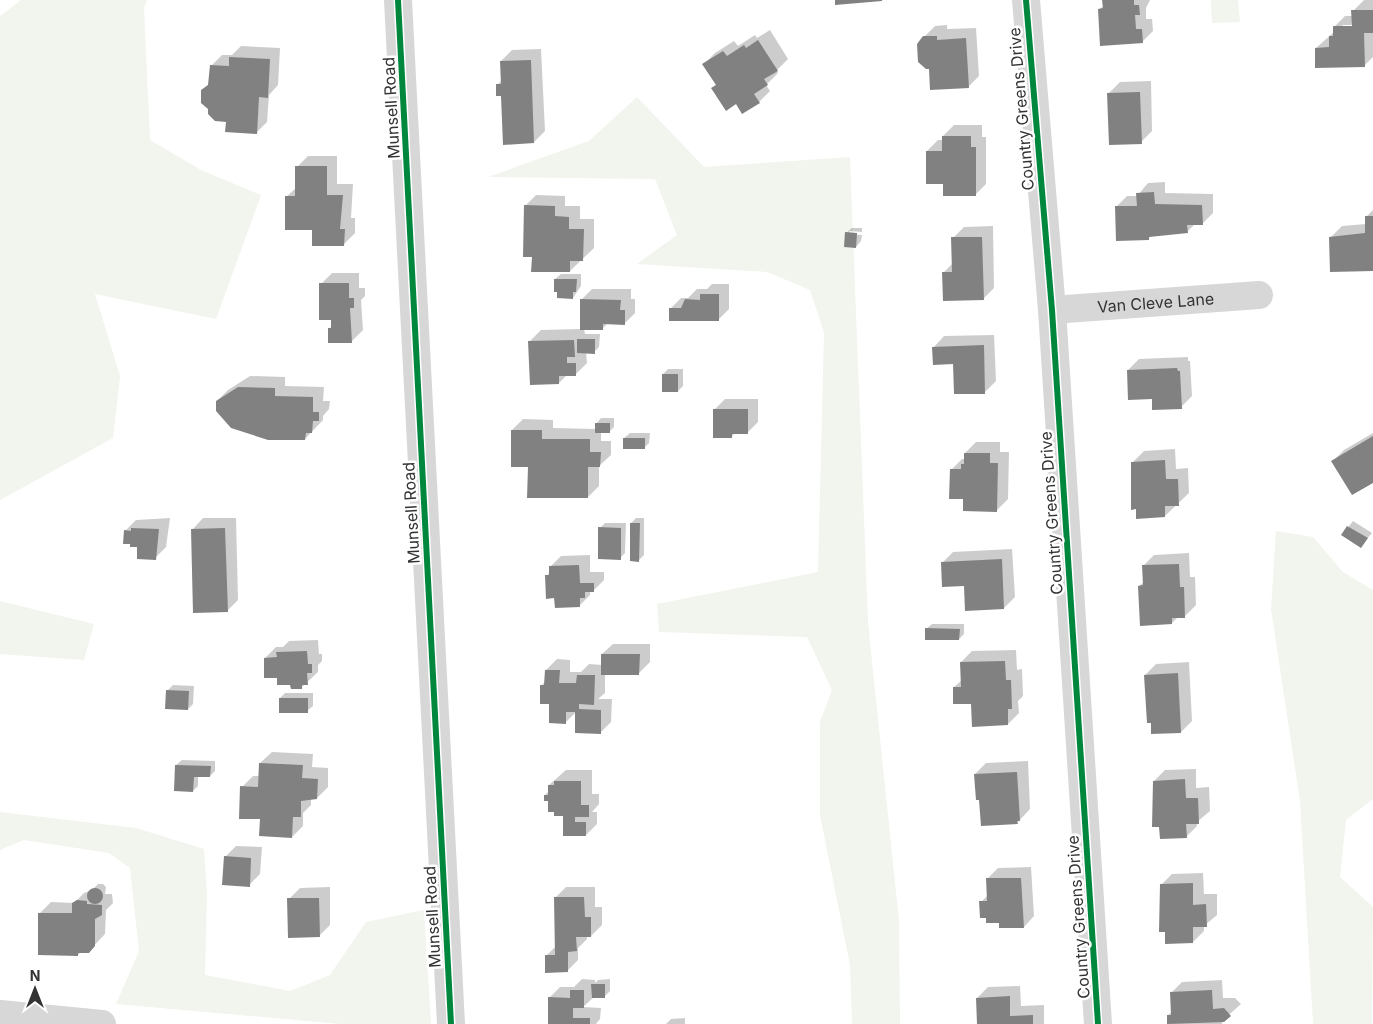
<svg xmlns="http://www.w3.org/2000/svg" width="1373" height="1024" font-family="Inter,sans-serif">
  <rect width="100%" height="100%" fill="#fff"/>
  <path fill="#f1f5ed" d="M 21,0 L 147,0 L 144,8 L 150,140 L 201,170 L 261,195 L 216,319 L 95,294 L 120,376 L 113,438 L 0,500 L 0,16 Z
    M 1211,0 L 1238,0 L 1240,22 L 1212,23 Z
    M 637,97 L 704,167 L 850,157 L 868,623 L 899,921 L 900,1024 L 852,1024 L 850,965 L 820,815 L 820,722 L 832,690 L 807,637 L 659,632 L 657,604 L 818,572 L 824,333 L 810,290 L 767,272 L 637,264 L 677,235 L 655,179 L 488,177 L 589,141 Z
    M 1276,531 L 1313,537 L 1343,572 L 1373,590 L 1373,799 L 1346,820 L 1340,877 L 1373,907 L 1372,1024 L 1313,1024 L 1300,801 L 1271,609 Z
    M 0,601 L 94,624 L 84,660 L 0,654 Z
    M 0,812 L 136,828 L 204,849 L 207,893 L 205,975 L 290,991 L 330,975 L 366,922 L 424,910 L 431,1024 L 341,1024 L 116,1004 L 139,951 L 130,868 L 109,853 L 24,840 L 0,850 Z"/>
  <path fill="#0003" fill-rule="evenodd" d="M 1103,0 L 1150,0 L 1146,8 L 1146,19 L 1152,19 L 1153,31 L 1142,42 L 1100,9 L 1104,5 Z
    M 1364,0 L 1373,0 L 1373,57 L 1365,65 L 1316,48 L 1334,32 L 1334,27 L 1345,16 L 1353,16 L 1353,11 ZM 1343,25 L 1358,25 L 1358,27 L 1341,27 Z
    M 947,25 L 947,29 L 976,28 L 979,76 L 968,87 L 924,37 L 935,26 Z
    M 770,30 L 788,59 L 776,71 L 778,73 L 766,85 L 770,91 L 759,102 L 736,103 L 713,88 L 717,84 L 704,64 L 715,53 L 734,41 L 738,46 L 755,35 L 757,38 Z
    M 241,46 L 280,48 L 278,85 L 269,95 L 267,122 L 256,133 L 227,121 L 209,109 L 203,90 L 210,83 L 211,66 L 222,55 L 232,55 Z
    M 541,49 L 545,131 L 534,142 L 497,85 L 502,80 L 501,61 L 512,50 Z
    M 1151,81 L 1152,131 L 1141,142 L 1109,93 L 1120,82 Z
    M 954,125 L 982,125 L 982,137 L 986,137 L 986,184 L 975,195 L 927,151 L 938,140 L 943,140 L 943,136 Z
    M 308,156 L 337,156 L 337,184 L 353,184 L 351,218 L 355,218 L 355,233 L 344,244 L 286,197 L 297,187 L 297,167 Z
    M 1165,182 L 1165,193 L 1213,194 L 1213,213 L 1202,224 L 1195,224 L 1187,232 L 1152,235 L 1148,239 L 1116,207 L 1127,196 L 1137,196 L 1148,183 Z
    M 536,195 L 565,196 L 565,206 L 580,206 L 580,219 L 594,219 L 594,248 L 570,271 L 525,206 Z
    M 1373,210 L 1373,270 L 1331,237 L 1342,226 L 1366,224 L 1366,217 Z
    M 993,226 L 994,288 L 983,299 L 943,273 L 953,263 L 953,238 L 964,227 Z
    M 852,228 L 862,228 L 862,232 L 849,231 L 849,234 L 862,235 L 861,241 L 856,247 L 846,233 Z
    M 332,273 L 359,273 L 359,288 L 365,288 L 365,296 L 361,300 L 363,330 L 352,341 L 329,329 L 332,326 L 332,319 L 321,284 Z
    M 561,274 L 581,274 L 581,286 L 573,298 L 555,279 Z
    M 712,284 L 729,284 L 729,309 L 718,320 L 670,309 L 681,298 L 688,298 L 697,289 L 707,289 Z
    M 592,289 L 631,289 L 631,299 L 635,299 L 635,313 L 624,324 L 608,323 L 602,329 L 584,329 L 585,334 L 600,334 L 599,347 L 594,352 L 586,352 L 587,363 L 576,374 L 567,375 L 559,383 L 530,341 L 541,330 L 581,329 L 581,300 Z
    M 994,335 L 996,381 L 985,392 L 954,363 L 934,347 L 944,336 Z
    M 1188,357 L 1188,361 L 1190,361 L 1192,396 L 1181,407 L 1153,398 L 1128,370 L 1139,359 Z
    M 668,369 L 683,369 L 683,386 L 678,391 L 663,374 Z
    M 250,376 L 285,377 L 285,386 L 324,387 L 323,401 L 330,401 L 329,409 L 323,416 L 323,420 L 305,439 L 217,401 L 228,390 Z
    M 725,399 L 758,399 L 758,422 L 747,433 L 735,433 L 731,437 L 714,410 Z
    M 601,418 L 614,418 L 614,427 L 609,432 L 601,432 L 601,441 L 611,441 L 611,455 L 599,466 L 599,486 L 588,497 L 529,466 L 512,430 L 523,419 L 553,420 L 553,428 L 596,429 L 596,424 Z
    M 630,433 L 650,433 L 649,443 L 644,448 L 624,438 Z
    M 1373,433 L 1373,481 L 1333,461 L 1344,450 Z
    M 976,442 L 1000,442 L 1000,452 L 1009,452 L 1008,499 L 997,510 L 951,470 L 962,459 L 965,459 L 965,453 Z
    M 1175,449 L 1176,469 L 1188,468 L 1189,493 L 1165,516 L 1137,508 L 1133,462 L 1144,451 Z
    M 170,518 L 166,547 L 155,558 L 139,546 L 125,531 L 136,520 Z
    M 203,518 L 236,518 L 238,600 L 227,611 L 192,530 Z
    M 636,518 L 644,518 L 644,555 L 639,560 L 631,523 Z
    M 1353,521 L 1372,533 L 1361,546 L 1343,534 Z
    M 605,523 L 626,523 L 625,553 L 620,558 L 600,528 Z
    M 1012,549 L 1015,597 L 1004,608 L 965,584 L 942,563 L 953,552 Z
    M 1189,553 L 1190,577 L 1195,577 L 1196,605 L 1185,616 L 1178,617 L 1172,623 L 1139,586 L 1144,582 L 1143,566 L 1154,555 Z
    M 590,555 L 590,572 L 604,572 L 604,580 L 593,591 L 590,591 L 590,595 L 579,606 L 547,576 L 550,572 L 550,567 L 561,556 Z
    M 932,624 L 964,624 L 964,634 L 959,639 L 926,629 Z
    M 318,640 L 319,654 L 322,654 L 322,661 L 318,665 L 318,672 L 302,687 L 278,677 L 265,658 L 276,647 L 283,647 L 289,641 Z
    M 613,644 L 650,644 L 650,662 L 639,673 L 605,673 L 605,693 L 598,699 L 612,699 L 611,722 L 600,733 L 576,712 L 565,723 L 542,685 L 546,681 L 546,670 L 557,659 L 570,660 L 570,672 L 581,672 L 589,664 L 602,665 L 602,654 Z
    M 1016,650 L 1017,670 L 1022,669 L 1023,696 L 1018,701 L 1019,713 L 1008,724 L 972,702 L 954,687 L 962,680 L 961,662 L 972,651 Z
    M 1189,662 L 1192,721 L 1181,732 L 1145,675 L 1156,664 Z
    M 173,685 L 194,686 L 193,704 L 188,709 L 168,690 Z
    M 285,693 L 313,693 L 313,706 L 307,711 L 280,698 Z
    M 272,752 L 313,754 L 312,767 L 328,768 L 328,787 L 317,798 L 311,799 L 311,805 L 303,813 L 303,826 L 292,837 L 261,818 L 242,787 L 253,776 L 260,776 L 260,763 Z
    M 182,760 L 215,761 L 215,771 L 210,776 L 198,776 L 198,786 L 193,791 L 176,765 Z
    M 1028,761 L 1030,809 L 1017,823 L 981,798 L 975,774 L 986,763 Z
    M 1196,769 L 1196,788 L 1209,787 L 1210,811 L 1197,822 L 1197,826 L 1186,837 L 1154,781 L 1165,770 Z
    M 566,770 L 592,770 L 592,794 L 599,794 L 599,804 L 592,812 L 597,812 L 597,824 L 586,835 L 545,795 L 549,791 L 549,785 Z
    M 236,846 L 262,847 L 260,874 L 249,885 L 225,857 Z
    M 1031,867 L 1034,916 L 1024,927 L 1000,922 L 981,902 L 988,895 L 987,879 L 998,868 Z
    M 1203,873 L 1204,894 L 1217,894 L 1217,915 L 1204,926 L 1204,931 L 1193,942 L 1161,885 L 1172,874 Z
    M 98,884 L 103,884 L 106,887 L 105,894 L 112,894 L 113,903 L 106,910 L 105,934 L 88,952 L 81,952 L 78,955 L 40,913 L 51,902 L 74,903 L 84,893 L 92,890 Z
    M 330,887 L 330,925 L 319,936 L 289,899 L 300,888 Z
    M 566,887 L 595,887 L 595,907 L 602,907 L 602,925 L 591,936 L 587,936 L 587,939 L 578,948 L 578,960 L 567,971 L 546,956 L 556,946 L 555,898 Z
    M 582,979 L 595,980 L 595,983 L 598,980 L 610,979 L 610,991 L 605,996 L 594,997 L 583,1007 L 601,1008 L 600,1019 L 596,1024 L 549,1024 L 549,998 L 560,987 L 574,987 Z
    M 1222,980 L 1223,998 L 1235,998 L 1241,1004 L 1222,1021 L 1222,1024 L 1169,1024 L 1168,1015 L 1172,1012 L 1171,993 L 1182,982 Z
    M 1020,986 L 1021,1006 L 1044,1005 L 1044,1024 L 978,1024 L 977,998 L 988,987 Z
    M 685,1018 L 685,1024 L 666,1024 L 671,1019 Z"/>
  <path fill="#818181" d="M 835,0 L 882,0 L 882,1 L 835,5 Z
    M 1102,0 L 1134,0 L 1134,5 L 1139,5 L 1140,15 L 1135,15 L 1136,29 L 1142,29 L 1143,43 L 1100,46 L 1098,9 L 1103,8 Z
    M 1351,10 L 1373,10 L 1373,33 L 1364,33 L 1365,67 L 1315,68 L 1315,48 L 1329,47 L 1329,36 L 1333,36 L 1333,26 L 1352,26 Z
    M 923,36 L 937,36 L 937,40 L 966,38 L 969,88 L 930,90 L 929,69 L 926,69 L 918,62 L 917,44 Z
    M 758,40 L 778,71 L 764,79 L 768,85 L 754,94 L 760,103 L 742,114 L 736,104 L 726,111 L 711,88 L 716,85 L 702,64 L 723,51 L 727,56 L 744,45 L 746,48 Z
    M 229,57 L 270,59 L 268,98 L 259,97 L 257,134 L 225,132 L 226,122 L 215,121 L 208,114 L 208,109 L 201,103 L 201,90 L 208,85 L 210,65 L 229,66 Z
    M 531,60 L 534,143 L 503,145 L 501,96 L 496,96 L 496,84 L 501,84 L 500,61 Z
    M 1140,92 L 1142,144 L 1109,145 L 1107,93 Z
    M 942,136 L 971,136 L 971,147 L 976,147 L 976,196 L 943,196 L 943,184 L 926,184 L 926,151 L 942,151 Z
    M 295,166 L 327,166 L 327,195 L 343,195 L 340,229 L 345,229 L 344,246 L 312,246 L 312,230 L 285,230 L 285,196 L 295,196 Z
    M 1154,192 L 1155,204 L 1202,205 L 1203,225 L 1187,225 L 1188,233 L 1149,237 L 1149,240 L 1116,241 L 1115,206 L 1137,206 L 1136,193 Z
    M 524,205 L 555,206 L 555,216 L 569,217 L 569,229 L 584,229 L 583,261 L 570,261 L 570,272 L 531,272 L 532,257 L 523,257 Z
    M 1365,216 L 1373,216 L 1373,271 L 1330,272 L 1329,237 L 1365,233 Z
    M 845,232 L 857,233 L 856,248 L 844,247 Z
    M 951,237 L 982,237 L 984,300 L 943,301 L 942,272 L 952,272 Z
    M 554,279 L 577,279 L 576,292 L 573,292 L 573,299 L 557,298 L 557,292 L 554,292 Z
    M 319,283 L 349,283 L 349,298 L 354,298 L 354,308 L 350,308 L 352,343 L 328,343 L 328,328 L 331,328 L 331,320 L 319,320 Z
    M 700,294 L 719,294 L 719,321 L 669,321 L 669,308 L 681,308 L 685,299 L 700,300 Z
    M 580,299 L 621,300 L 620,310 L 625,310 L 625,325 L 603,324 L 603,330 L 580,330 Z
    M 577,339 L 595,339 L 595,354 L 577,353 Z
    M 574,340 L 575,357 L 567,357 L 567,363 L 576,363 L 576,376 L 559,376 L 559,384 L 530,385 L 528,341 Z
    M 984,345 L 985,394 L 954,394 L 953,364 L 933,365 L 932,347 Z
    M 1177,368 L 1178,371 L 1180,371 L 1182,409 L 1152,410 L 1152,399 L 1128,400 L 1127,370 Z
    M 662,374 L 678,374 L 678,392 L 662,392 Z
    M 238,387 L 275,388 L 275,396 L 313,397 L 313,412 L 319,412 L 319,421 L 313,421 L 312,433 L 306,433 L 305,440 L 268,440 L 231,428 L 216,411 L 216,401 Z
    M 713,409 L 748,409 L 748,434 L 732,434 L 732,438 L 713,438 Z
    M 595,423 L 610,423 L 610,433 L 595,433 Z
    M 511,430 L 542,430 L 542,439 L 590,439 L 590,452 L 601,452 L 600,467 L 588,467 L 588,498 L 527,498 L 528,467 L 511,467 Z
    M 1373,436 L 1373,483 L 1352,495 L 1331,461 Z
    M 623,438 L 645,438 L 645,449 L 623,449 Z
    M 964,453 L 990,453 L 990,463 L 998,463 L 997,512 L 963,511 L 963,499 L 949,499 L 950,469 L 961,469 L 961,464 L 964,464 Z
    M 1165,460 L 1166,479 L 1178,479 L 1179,506 L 1165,506 L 1165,517 L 1136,519 L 1136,509 L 1131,510 L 1131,462 Z
    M 630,523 L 640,523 L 639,562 L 630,561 Z
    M 1347,526 L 1368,538 L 1361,548 L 1341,535 Z
    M 598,527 L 621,528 L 621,560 L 598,559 Z
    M 131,528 L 159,529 L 156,560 L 137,559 L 137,547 L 130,547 L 130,544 L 123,544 L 124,530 L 131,531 Z
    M 225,528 L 228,612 L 193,613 L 191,529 Z
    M 1002,559 L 1004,609 L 965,611 L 964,586 L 942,587 L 941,562 Z
    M 1179,564 L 1180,587 L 1184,587 L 1185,618 L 1172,618 L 1172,624 L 1140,626 L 1138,586 L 1143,585 L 1142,565 Z
    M 579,565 L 580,583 L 594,583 L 594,592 L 585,592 L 585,598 L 580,598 L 580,607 L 555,608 L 554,598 L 546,599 L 545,575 L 549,575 L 549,566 Z
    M 925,628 L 960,629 L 959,640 L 925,640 Z
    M 307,651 L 308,664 L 312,664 L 312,673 L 307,673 L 308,685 L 302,685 L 302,689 L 291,689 L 290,685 L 277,685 L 277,678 L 264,678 L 264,658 L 277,657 L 276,652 Z
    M 601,654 L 640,654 L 639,675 L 601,675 Z
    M 1005,661 L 1006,680 L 1011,680 L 1012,709 L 1008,709 L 1008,725 L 972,727 L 971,704 L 953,704 L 953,687 L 961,687 L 960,662 Z
    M 545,670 L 560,670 L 559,683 L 576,683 L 577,675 L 595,675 L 594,705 L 579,704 L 579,709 L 601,710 L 601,734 L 575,733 L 575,712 L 566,712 L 566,724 L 549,723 L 549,704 L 540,704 L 540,685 L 544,685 Z
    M 1178,673 L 1181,733 L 1151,734 L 1151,723 L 1147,723 L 1144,675 Z
    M 166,690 L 189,691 L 188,710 L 165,709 Z
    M 279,698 L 308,698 L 308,713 L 279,713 Z
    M 259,763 L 303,765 L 302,778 L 318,779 L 317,799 L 301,801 L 301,817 L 293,817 L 292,838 L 259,836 L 260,819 L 239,819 L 240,786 L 258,787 Z
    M 175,765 L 211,766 L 210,777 L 194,777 L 193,792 L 174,791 Z
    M 1017,772 L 1020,821 L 1017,821 L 1018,824 L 981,826 L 979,800 L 976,800 L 974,774 Z
    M 1185,779 L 1186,798 L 1198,798 L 1199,824 L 1186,824 L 1187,838 L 1160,839 L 1159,827 L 1152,827 L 1153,781 Z
    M 554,781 L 581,781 L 581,805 L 589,805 L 589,817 L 575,817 L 575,822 L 586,822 L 586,836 L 563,836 L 563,816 L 554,816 L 554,812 L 548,812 L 548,801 L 544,801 L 544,795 L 548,795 L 548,785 L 554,785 Z
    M 224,856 L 251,858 L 250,887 L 222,885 Z
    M 986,878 L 1021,878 L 1024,928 L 999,928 L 999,923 L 986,923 L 986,918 L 980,918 L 979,901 L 987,901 Z
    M 1193,883 L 1193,905 L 1206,904 L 1207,927 L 1193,927 L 1193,943 L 1165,944 L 1165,932 L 1159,932 L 1160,884 Z
    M87 896a8 8 0 1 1 16 0a8 8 0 1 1-16 0Z
    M 554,897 L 584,897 L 585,917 L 591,917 L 591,937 L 576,937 L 577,951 L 568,952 L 568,972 L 545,973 L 545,955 L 555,955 Z
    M 287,898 L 319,898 L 320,937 L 288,938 Z
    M 77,900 L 87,901 L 87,904 L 102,905 L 102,915 L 95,919 L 95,946 L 89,953 L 78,953 L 78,956 L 38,955 L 38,913 L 72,913 L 72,903 Z
    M 591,984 L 605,984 L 605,998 L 592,998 Z
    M 570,990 L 584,990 L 584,1008 L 573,1008 L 573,1018 L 590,1018 L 590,1024 L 548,1024 L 548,997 L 570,998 Z
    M 1212,990 L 1213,1009 L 1224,1008 L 1231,1016 L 1224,1022 L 1167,1024 L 1167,1015 L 1171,1015 L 1170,992 Z
    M 1010,996 L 1010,1016 L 1033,1015 L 1033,1024 L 977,1024 L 976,998 Z"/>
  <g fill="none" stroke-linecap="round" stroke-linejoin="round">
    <g stroke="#d7d7d7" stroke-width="28">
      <path d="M 398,0 L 451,1024"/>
      <path d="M 1026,0 L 1052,310 L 1098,1024"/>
      <path id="s1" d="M 1052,310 L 1259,295"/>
      <path d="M 0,1014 L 102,1024"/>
    </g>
    <g stroke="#fff" stroke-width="9">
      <path id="cycleway" d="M 398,0 L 451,1024
        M 1026,0 L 1052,310 L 1098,1024"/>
    </g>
    <use href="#cycleway" stroke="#00873e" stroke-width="6"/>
  </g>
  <g text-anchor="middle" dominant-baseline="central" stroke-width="5" stroke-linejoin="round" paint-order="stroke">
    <g font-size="16" fill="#333" stroke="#fff">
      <text transform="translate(391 108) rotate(-93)">Munsell Road</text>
      <text transform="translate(1021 109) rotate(-95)">Country Greens Drive</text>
      <text stroke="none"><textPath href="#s1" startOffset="104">Van Cleve Lane</textPath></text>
      <text transform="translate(411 513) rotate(-93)">Munsell Road</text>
      <text transform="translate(1051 513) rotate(-94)">Country Greens Drive</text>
      <text transform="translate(432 917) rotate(-93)">Munsell Road</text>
      <text transform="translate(1078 917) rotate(-94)">Country Greens Drive</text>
    </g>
  </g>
  <g transform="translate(35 989)" stroke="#ffffff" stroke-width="4" paint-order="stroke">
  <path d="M0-4L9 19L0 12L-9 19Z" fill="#333333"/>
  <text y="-8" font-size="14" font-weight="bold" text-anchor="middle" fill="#333333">N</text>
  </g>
</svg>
